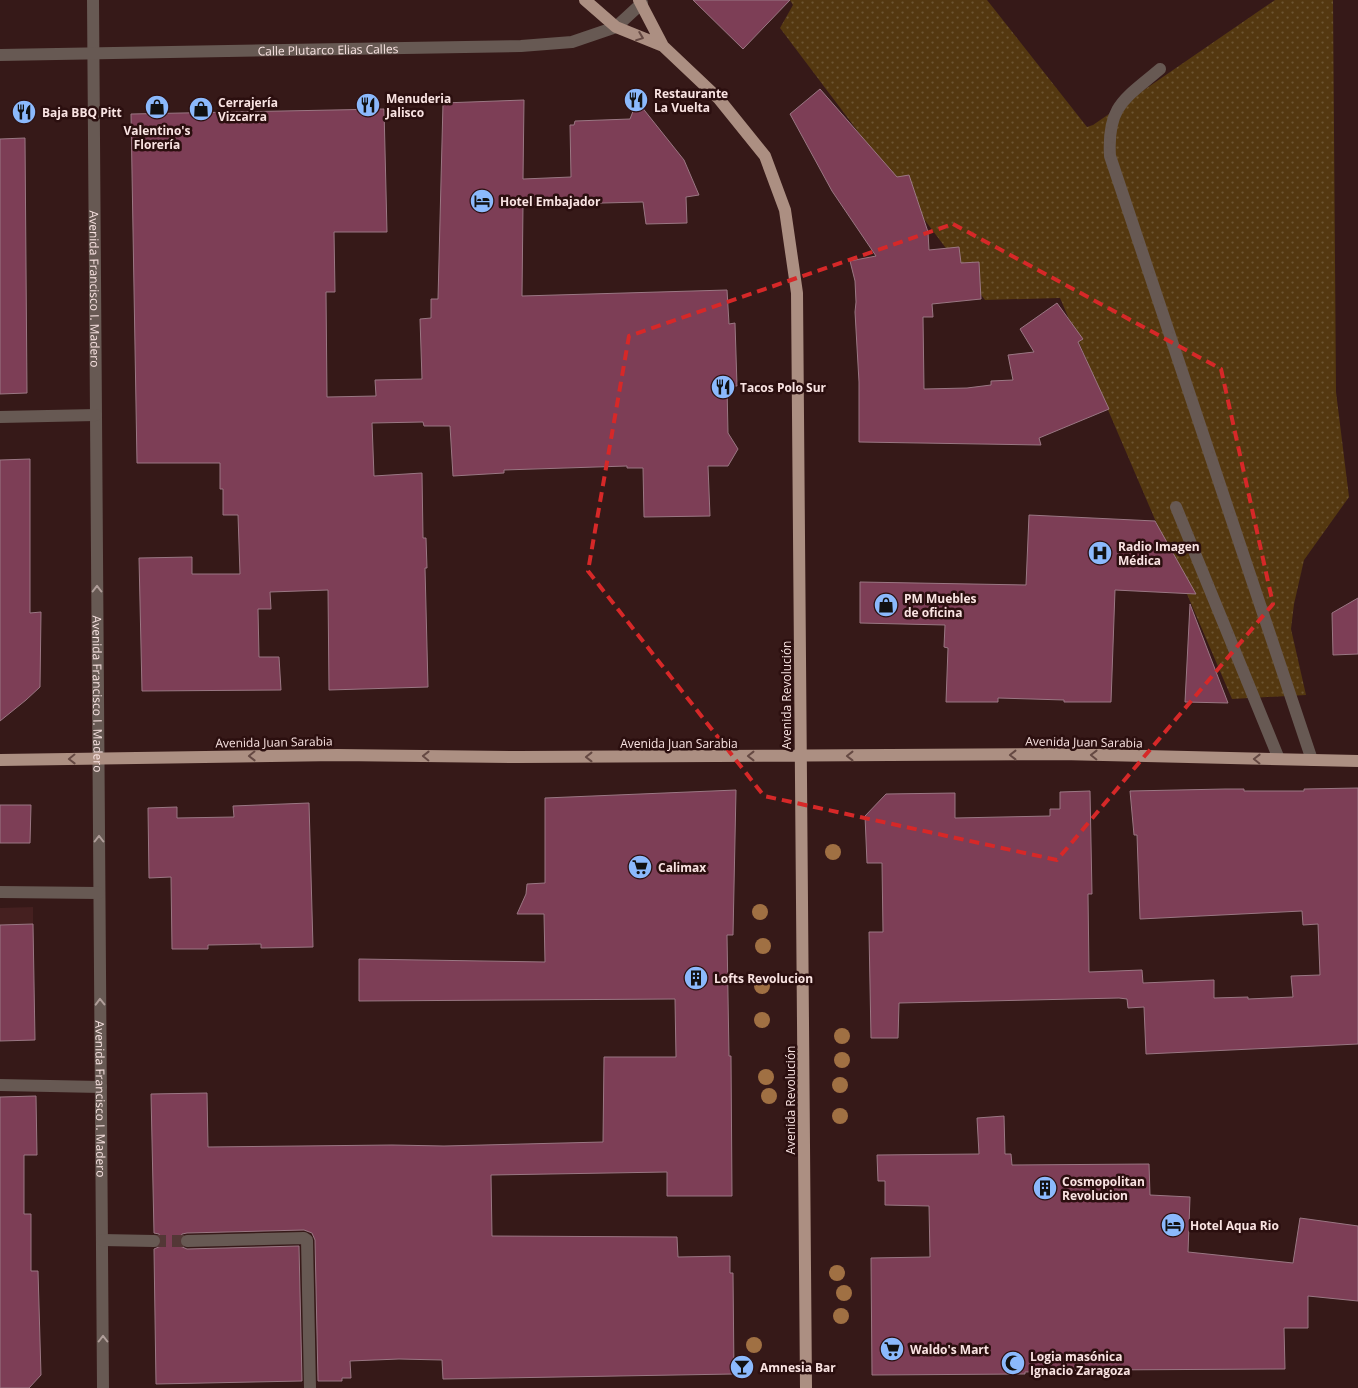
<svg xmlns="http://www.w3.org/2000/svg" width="1358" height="1388" font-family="'Open Sans',sans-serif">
  <defs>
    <pattern id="grass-dots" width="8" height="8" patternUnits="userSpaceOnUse" patternTransform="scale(1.25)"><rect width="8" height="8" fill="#543810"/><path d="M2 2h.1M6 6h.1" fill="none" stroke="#6d5532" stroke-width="1.8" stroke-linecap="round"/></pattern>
  </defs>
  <rect width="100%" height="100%" fill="#361918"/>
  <path fill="#452020" d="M 33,907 L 33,924 L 0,925 L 0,908 Z"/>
  <path fill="url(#grass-dots)" d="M 790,0 L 987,0 L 1087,127 L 1093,125 L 1275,0 L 1333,0 L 1336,392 L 1349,497 L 1304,560 L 1294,604 L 1291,629 L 1306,695 L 1232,699 L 1060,298 L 985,300 L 780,28 L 793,5 Z"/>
  <path fill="#7d3e56" stroke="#9a7783" d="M 693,0 L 790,0 L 743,49 Z
    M 820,89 L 897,177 L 909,175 L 928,232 L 929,250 L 959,247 L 961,263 L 979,262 L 981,299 L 932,304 L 933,317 L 923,317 L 924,389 L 967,388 L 991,385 L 991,381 L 1013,380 L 1008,355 L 1034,352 L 1020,329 L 1057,303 L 1083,339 L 1078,342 L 1109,409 L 1039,438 L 1041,445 L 859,442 L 859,382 L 855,312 L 856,302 L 855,281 L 850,261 L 876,256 L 832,191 L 790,114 Z
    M 524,100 L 523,179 L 571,177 L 570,125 L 574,125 L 575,121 L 630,119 L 637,101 L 684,160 L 699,195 L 686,197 L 687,223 L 646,224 L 643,202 L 523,205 L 522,296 L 727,290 L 729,324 L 735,323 L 737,386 L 727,386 L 728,433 L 738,449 L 728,466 L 708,466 L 710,516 L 644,517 L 643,468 L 627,468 L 627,466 L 504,470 L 504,473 L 453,476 L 450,426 L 424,426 L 423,422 L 372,423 L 374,476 L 422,473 L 423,538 L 426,538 L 427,568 L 425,568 L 428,687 L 329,690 L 328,590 L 270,592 L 271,609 L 258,609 L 259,657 L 279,657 L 281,690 L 142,691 L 139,558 L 192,557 L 192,574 L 240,574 L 238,515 L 223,515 L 223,489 L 220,489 L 220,463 L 137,463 L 131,114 L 384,109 L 387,232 L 334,232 L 335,292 L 326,292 L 327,397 L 376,396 L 375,380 L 422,379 L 420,319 L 431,318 L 431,299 L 438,299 L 443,103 Z
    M 25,138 L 27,393 L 0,394 L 0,139 Z
    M 30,459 L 30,613 L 41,612 L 40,687 L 26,700 L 0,721 L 0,460 Z
    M 1029,515 L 1155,521 L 1196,594 L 1115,590 L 1111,702 L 1064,702 L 1064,700 L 998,698 L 998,702 L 946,702 L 948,648 L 944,647 L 945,625 L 860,623 L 860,582 L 1026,585 Z
    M 1358,598 L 1358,654 L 1333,655 L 1332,613 Z
    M 1190,604 L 1228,703 L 1185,702 Z
    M 1358,788 L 1358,1044 L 1146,1054 L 1144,1007 L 1128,1008 L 1127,999 L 1119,998 L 899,1003 L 898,1038 L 871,1038 L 869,932 L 883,932 L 882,863 L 867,863 L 865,816 L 886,794 L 955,793 L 955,818 L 1050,816 L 1050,809 L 1060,809 L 1060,792 L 1090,791 L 1092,894 L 1088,894 L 1089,972 L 1142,970 L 1143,983 L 1214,980 L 1214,998 L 1248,997 L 1248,999 L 1293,997 L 1291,976 L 1320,975 L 1318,924 L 1303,925 L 1302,911 L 1140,919 L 1137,835 L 1134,835 L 1130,791 L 1225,789 L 1244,789 L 1244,791 L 1304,791 L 1304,789 Z
    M 736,790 L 733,935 L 727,935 L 729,1056 L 731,1056 L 732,1196 L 667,1196 L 667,1172 L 491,1175 L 492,1236 L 677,1237 L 678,1257 L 730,1256 L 730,1273 L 733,1273 L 734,1374 L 443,1379 L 442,1360 L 399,1359 L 350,1361 L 351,1378 L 342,1378 L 342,1381 L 318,1381 L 315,1240 L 312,1233 L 304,1230 L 187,1233 L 182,1234 L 179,1241 L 180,1246 L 187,1249 L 299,1246 L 302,1381 L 156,1384 L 154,1249 L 161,1246 L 162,1241 L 159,1234 L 154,1233 L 151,1094 L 207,1093 L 208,1147 L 392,1145 L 444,1146 L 603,1142 L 604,1057 L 676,1057 L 675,999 L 359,1001 L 359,959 L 545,962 L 544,914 L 517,914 L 526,894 L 527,884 L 545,883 L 545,798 Z
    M 309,803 L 313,947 L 261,948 L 261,944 L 208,945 L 208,949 L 172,949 L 171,877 L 149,878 L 148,808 L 177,807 L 177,818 L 234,817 L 233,806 Z
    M 0,805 L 31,805 L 30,843 L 0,843 Z
    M 33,924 L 35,1040 L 0,1041 L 0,925 Z
    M 36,1096 L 37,1155 L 24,1155 L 24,1214 L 31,1214 L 31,1271 L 38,1271 L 41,1375 L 29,1388 L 0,1388 L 0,1097 Z
    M 1004,1116 L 1005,1154 L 1011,1154 L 1012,1165 L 1149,1164 L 1150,1195 L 1190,1197 L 1188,1252 L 1293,1263 L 1300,1218 L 1358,1226 L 1358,1301 L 1308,1296 L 1308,1328 L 1284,1328 L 1285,1369 L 1091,1370 L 1025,1372 L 1025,1374 L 872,1375 L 871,1258 L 930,1257 L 929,1206 L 885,1205 L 885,1181 L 878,1181 L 877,1155 L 979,1154 L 977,1118 Z"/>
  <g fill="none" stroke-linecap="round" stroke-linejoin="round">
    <path stroke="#533736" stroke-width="12" stroke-dasharray="12 6" stroke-linecap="butt" d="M 154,1241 L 187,1241"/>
    <g stroke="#675953" stroke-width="12">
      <path id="s1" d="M 93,0 L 103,1388"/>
      <path id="s2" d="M 0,55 L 521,46 L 572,42 L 616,27 L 642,3"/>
      <path d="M 1160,69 C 1125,99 1107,105 1110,156 L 1312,760"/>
      <path d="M 0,417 L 96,415"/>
      <path d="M 1176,507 L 1279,759"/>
      <path d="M 0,892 L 99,893"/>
      <path d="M 0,1085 L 101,1087"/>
      <path d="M 102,1240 L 154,1241"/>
      <path d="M 187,1241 L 304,1238 L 307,1240 L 310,1388"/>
    </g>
    <path stroke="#ac8f82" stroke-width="12" d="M 585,0 L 616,27 L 663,46
      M 639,0 L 663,46 L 719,99 L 765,156 L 785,210 L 797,293 L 806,1388
      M 0,760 L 337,755 L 519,757 L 1061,754 L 1358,761"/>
  </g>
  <g fill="#a07043">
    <circle cx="833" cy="852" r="8"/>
    <circle cx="760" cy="912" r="8"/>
    <circle cx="763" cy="946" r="8"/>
    <circle cx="762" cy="986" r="8"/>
    <circle cx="762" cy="1020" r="8"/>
    <circle cx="842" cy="1036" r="8"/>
    <circle cx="842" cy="1060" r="8"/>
    <circle cx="766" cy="1077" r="8"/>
    <circle cx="840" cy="1085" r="8"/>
    <circle cx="769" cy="1096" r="8"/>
    <circle cx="840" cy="1116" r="8"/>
    <circle cx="837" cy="1273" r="8"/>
    <circle cx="844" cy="1293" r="8"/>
    <circle cx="841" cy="1316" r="8"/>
    <circle cx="754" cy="1345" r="8"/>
  </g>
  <defs><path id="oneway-chevron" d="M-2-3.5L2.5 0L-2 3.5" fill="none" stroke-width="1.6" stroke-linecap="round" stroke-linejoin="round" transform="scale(1.25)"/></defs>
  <g stroke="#654943">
    <use href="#oneway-chevron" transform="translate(640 37) rotate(21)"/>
    <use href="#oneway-chevron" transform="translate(1013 755) rotate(180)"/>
    <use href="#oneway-chevron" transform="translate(1094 755) rotate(-179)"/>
    <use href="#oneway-chevron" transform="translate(252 756) rotate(179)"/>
    <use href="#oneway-chevron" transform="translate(426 756) rotate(-179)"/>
    <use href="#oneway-chevron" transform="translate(751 756) rotate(180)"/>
    <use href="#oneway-chevron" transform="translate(850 756) rotate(180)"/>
    <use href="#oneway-chevron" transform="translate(589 757) rotate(180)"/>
    <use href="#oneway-chevron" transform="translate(72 759) rotate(179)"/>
    <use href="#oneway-chevron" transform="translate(1257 759) rotate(-179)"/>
  </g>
  <g stroke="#b09e9a">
    <use href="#oneway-chevron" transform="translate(97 589) rotate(-90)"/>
    <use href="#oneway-chevron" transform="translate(99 839) rotate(-90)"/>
    <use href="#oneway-chevron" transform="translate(100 1002) rotate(-91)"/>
    <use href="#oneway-chevron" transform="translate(103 1339) rotate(-90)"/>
  </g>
  <path fill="none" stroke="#d62828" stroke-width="4" stroke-dasharray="10 6" stroke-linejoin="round" d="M 953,224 L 1221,369 L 1273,604 L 1057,860 L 764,796 L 588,571 L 629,336 Z"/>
  <defs>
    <g id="restaurant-disc" transform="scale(1.25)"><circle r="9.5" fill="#8bb9fc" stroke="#2b0f0f"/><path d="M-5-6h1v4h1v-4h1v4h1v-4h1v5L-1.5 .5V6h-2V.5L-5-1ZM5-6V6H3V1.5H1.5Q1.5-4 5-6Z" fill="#111"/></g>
    <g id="shop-disc" transform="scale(1.25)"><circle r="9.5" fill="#8bb9fc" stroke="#2b0f0f"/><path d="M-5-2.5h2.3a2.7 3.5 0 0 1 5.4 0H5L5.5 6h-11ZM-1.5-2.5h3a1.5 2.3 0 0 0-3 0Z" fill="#111"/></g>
    <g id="hotel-disc" transform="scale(1.25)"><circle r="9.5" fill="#8bb9fc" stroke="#2b0f0f"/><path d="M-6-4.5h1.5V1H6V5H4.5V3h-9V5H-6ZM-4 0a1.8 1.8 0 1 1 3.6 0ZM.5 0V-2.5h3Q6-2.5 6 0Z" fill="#111"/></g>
    <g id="hospital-disc" transform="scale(1.25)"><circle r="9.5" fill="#8bb9fc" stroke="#2b0f0f"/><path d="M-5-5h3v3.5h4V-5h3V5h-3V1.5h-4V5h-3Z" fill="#111"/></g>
    <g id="supermarket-disc" transform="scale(1.25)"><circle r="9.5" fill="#8bb9fc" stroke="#2b0f0f"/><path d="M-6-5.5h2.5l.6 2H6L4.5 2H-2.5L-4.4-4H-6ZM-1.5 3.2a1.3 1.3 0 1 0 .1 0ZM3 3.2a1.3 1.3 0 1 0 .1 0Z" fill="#111"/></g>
    <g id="building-disc" transform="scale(1.25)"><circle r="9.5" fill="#8bb9fc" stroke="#2b0f0f"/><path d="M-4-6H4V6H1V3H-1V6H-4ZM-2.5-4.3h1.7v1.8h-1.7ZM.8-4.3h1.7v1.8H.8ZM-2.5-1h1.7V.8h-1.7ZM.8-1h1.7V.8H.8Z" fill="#111"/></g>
    <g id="mosque-disc" transform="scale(1.25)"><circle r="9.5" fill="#8bb9fc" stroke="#2b0f0f"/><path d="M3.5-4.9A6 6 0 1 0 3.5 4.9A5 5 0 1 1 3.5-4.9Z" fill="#111"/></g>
    <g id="bar-disc" transform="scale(1.25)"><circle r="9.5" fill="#8bb9fc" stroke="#2b0f0f"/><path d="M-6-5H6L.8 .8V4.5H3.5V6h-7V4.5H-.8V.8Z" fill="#111"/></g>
  </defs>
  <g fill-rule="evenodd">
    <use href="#restaurant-disc" x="636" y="100"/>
    <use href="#restaurant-disc" x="368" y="105"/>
    <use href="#shop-disc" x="157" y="107"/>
    <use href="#shop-disc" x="201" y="109"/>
    <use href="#restaurant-disc" x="24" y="112"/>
    <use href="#hotel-disc" x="482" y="201"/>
    <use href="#restaurant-disc" x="723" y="387"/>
    <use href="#hospital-disc" x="1100" y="553"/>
    <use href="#shop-disc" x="886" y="605"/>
    <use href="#supermarket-disc" x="640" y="867"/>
    <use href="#building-disc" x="696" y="978"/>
    <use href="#building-disc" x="1045" y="1188"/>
    <use href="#hotel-disc" x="1173" y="1225"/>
    <use href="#supermarket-disc" x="892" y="1349"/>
    <use href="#mosque-disc" x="1013" y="1363"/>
    <use href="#bar-disc" x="742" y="1367"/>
  </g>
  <g text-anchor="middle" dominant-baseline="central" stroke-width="5" stroke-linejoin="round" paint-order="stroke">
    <g font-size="12" fill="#f9e3e2" stroke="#2b0f0f">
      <text stroke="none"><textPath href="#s2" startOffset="328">Calle Plutarco Elias Calles</textPath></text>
      <text stroke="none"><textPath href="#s1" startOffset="289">Avenida Francisco I. Madero</textPath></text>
      <text stroke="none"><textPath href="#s1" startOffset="694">Avenida Francisco I. Madero</textPath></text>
      <text transform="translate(786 695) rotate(-90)">Avenida Revolución</text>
      <text transform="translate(274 742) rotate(-1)">Avenida Juan Sarabia</text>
      <text transform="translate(1084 742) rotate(1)">Avenida Juan Sarabia</text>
      <text x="679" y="743">Avenida Juan Sarabia</text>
      <text stroke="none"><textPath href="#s1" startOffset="1099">Avenida Francisco I. Madero</textPath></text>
      <text transform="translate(790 1100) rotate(-90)">Avenida Revolución</text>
    </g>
    <g font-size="12" font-weight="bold" fill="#f9e3e2" stroke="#2b0f0f" text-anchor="start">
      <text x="654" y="93">Restaurante<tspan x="654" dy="14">La Vuelta</tspan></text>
      <text x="386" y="98">Menuderia<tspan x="386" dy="14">Jalisco</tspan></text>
      <text x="218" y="102">Cerrajería<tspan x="218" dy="14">Vizcarra</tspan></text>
      <text x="42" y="112">Baja BBQ Pitt</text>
      <text x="157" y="130" text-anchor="middle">Valentino's<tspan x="157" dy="14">Florería</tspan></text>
      <text x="500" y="201">Hotel Embajador</text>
      <text x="740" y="387">Tacos Polo Sur</text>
      <text x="1118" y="546">Radio Imagen<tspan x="1118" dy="14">Médica</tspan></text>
      <text x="904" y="598">PM Muebles<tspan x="904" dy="14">de oficina</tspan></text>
      <text x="658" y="867">Calimax</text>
      <text x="714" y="978">Lofts Revolucion</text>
      <text x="1062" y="1181">Cosmopolitan<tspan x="1062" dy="14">Revolucion</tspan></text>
      <text x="1190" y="1225">Hotel Aqua Rio</text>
      <text x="910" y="1349">Waldo's Mart</text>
      <text x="1030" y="1356">Logia masónica<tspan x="1030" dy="14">Ignacio Zaragoza</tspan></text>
      <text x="760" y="1367">Amnesia Bar</text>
    </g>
  </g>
</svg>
